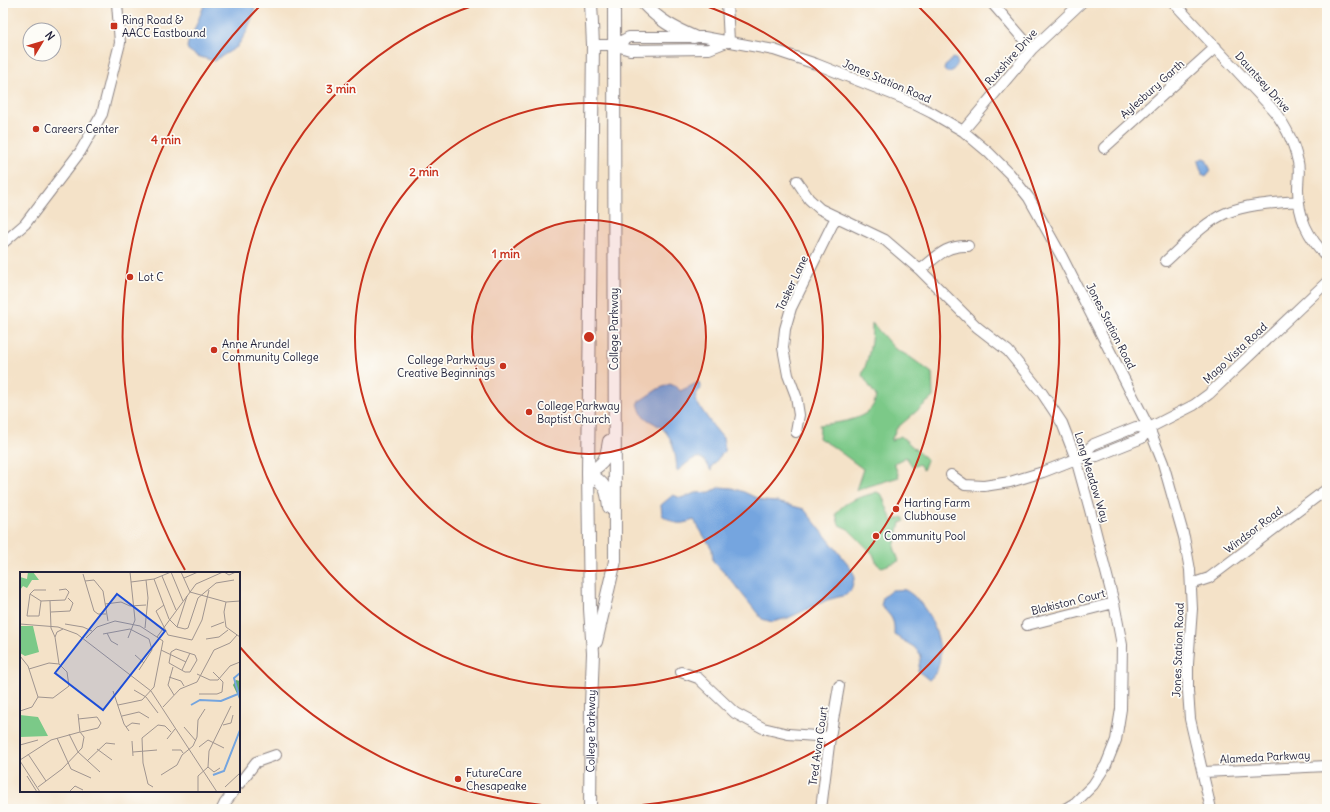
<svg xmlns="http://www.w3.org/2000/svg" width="1330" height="812" font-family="Delius,sans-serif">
  <rect width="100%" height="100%" fill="#fdfcf7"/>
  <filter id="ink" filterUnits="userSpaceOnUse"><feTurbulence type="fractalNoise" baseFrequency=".025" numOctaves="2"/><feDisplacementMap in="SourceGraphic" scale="8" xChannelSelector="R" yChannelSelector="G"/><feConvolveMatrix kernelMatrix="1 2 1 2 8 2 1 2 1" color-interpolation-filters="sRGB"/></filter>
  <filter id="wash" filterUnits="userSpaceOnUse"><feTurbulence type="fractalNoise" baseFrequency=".012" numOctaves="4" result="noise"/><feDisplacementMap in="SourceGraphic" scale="16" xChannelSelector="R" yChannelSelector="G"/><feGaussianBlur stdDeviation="0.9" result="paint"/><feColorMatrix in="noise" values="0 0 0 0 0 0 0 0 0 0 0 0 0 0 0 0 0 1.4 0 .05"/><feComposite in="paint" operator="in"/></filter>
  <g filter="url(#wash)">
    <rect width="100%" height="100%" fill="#f4e2c8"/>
    <path fill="#7bc988" stroke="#4e7662" d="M 872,323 L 894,348 L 910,357 L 932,373 L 933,397 L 896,429 L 891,441 L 901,436 L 927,460 L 923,470 L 919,464 L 913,467 L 906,457 L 894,463 L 899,477 L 856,490 L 863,469 L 832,446 L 819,438 L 820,429 L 819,425 C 840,422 873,421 876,396 L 862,375 C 869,358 872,342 872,323 Z
      M 877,492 L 882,495 L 892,521 L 903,517 L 905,521 L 900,523 L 894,547 L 899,561 L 882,567 L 877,564 L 873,554 L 848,529 L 839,525 L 836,514 C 844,500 863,497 877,492 Z"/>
    <path fill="#75a5df" stroke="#4c648d" d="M 205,3 L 251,3 L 255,10 L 246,33 L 237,47 L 214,61 L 197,56 L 188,50 L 187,47 L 190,35 L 193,33 Z
      M 952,58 L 956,59 L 958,64 L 951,72 L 946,72 L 944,70 L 945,66 L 950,62 Z
      M 1203,158 L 1206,159 L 1211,171 L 1206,177 L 1202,175 L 1202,173 L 1198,162 L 1199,160 Z
      M 699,382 L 701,389 L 697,393 L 695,400 L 713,426 L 723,438 L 725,450 L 712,466 L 711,471 C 700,448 692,460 677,471 C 676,455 674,439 662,428 C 660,426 656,425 654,423 C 643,418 640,413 638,402 L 658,389 L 670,384 L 677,387 L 680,391 Z
      M 720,487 L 732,488 L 744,492 L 763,501 L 777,502 L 804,509 L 848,564 L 855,576 L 851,590 L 846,595 L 827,600 L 788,618 L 772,622 L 762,619 L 730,579 L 713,561 L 712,549 L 694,520 C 678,525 677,525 662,515 L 661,505 L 673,495 L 681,498 L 696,493 L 710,492 Z
      M 892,590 C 896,590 901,589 905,590 C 930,602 955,660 929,680 L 918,671 L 921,655 L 914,647 L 894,635 C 895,620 892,617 881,606 L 883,597 Z"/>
  </g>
  <g filter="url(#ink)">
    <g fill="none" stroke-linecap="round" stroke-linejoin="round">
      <g stroke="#8b8282" stroke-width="12">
        <path id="minor" d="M 727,3 L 729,41
          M 992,3 L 1032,49
          M 1174,3 L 1267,103 C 1283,120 1293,138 1298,162 C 1300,170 1298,180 1298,189 C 1298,218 1308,237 1327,257
          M 593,45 L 614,45 L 630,50 L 709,49 L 729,41
          M 614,45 L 629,37 L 704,37 L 774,50 L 816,64 L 902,98 L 932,113 L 963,131 L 988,152 L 1010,174 L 1029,198 L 1062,257 L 1149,428 L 1163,463 L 1184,537 L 1190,570 L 1192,609 L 1188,664 L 1188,691 L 1190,719 L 1211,809
          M 963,131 L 1032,49 L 1081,3
          M 1104,148 L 1216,47
          M 797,181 L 809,199 L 820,209 L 885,240 L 920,270 L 977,327 L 1008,351 L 1042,393 L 1062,423 L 1076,459 L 1090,510 L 1114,603 L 1122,645 L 1121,709 L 1116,740 L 1106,765 L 1093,785 L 1075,803 L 1065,809
          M 3,243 L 25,224 L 80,152 L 102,114 L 120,43 L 117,3
          M 1166,261 C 1184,245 1203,223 1226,213 C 1248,204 1274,203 1298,201
          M 920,270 C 937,257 945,245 968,246
          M 796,432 L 799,415 L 796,396 L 788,375 L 783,348 L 785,329 L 791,308 L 836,217
          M 1076,459 L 1094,444 L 1136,427 L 1149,428
          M 951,475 L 965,485 L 984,486 L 1010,482 L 1043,472 L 1076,459 L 1097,456 L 1142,438 L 1149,428 L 1194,405 L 1209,394 L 1327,282
          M 1191,584 L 1209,578 L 1327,489
          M 1027,625 L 1114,603
          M 681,672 L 698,678 L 735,713 L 763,728 L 788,734 L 830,737
          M 1204,772 L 1327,766
          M 239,784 L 256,762 L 276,755
          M 222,809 L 225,803 L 234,791
          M 821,809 L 830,737 L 839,686"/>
      </g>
      <g stroke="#8b8282" stroke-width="14">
        <g id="major">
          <path d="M 643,3 C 659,20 673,28 694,37"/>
          <path d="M 588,473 C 605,483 607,488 609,507"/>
          <path d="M 588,473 C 605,463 606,460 609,441"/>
          <path d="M 596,642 L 615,561 L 614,3"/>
          <path id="s1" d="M 590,809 L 591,705 L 593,653 L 590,609 L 588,473 L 593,45 L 591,3"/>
        </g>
      </g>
      <use href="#minor" stroke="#fff" stroke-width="10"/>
      <use href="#major" stroke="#fff" stroke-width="12"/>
    </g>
  </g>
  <circle cx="589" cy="337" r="117" fill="#c8321e" fill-opacity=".12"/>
  <g fill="none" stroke="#c8321e" stroke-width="2">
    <circle cx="589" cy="337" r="117"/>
    <circle cx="589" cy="337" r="234"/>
    <path d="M697 3A351 351 0 1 1 481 3"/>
    <path d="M185 570A467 467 0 0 1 262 4M916 4A467 467 0 1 1 239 646"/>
  </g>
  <g fill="#c8321e" stroke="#fdfcf7" stroke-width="1.5">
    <rect x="110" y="22" width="8" height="8" rx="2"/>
    <circle cx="36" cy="129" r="4"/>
    <circle cx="130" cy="277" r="4"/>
    <circle cx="214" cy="350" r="4"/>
    <circle cx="503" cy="366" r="4"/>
    <circle cx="529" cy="412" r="4"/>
    <circle cx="896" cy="509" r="4"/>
    <circle cx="876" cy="536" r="4"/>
    <circle cx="458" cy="779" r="4"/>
  </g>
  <g text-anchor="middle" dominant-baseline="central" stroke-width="3.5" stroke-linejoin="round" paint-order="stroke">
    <g font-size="11" fill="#22223b" stroke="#fdfcf7" text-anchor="start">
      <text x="122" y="20">Ring Road &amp;<tspan x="122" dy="13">AACC Eastbound</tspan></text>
      <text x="44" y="129">Careers Center</text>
      <text x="138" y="277">Lot C</text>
      <text x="222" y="344">Anne Arundel<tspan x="222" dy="13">Community College</tspan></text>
      <text x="495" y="360" text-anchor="end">College Parkways<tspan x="495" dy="13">Creative Beginnings</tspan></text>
      <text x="537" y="406">College Parkway<tspan x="537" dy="13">Baptist Church</tspan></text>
      <text x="904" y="503">Harting Farm<tspan x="904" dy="13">Clubhouse</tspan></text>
      <text x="884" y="536">Community Pool</text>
      <text x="466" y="773">FutureCare<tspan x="466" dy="13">Chesapeake</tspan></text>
    </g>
    <g font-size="11" fill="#22223b" stroke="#fdfcf7">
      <text transform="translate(1011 57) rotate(-48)">Ruxshire Drive</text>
      <text transform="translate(887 81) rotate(23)">Jones Station Road</text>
      <text transform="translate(1263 82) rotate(48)">Dauntsey Drive</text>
      <text transform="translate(1152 89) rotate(-42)">Aylesbury Garth</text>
      <text transform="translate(792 283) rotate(-65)">Tasker Lane</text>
      <text transform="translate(1111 326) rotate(63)">Jones Station Road</text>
      <text transform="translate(614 329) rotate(-90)">College Parkway</text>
      <text transform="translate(1235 353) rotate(-43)">Mago Vista Road</text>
      <text transform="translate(1092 477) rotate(73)">Long Meadow Way</text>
      <text transform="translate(1253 530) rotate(-37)">Windsor Road</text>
      <text transform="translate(1068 602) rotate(-14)">Blakiston Court</text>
      <text transform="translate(1178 650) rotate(-88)">Jones Station Road</text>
      <text stroke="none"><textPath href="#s1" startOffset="78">College Parkway</textPath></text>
      <text transform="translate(818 746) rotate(-82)">Tred Avon Court</text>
      <text transform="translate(1265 757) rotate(-3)">Alameda Parkway</text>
    </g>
  </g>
  <g transform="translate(20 572)">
    <rect width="220" height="220" fill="#f4e2c8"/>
    <path d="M 8,0 L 13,0 L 19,8 L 12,8 L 7,16 L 3,14 L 0,18 L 0,5 L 7,7 ZM 0,54 L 13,54 L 19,80 L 5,84 L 0,81 ZM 0,143 L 18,145 L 28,164 L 0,165 Z" fill="#7bc988"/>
    <path d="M 216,108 L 220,109 L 220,128 L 213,113 Z" fill="#64ad74"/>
    <path fill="none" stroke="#75a5df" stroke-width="2" d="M 220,101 L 214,106 L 220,127M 171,133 L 180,128 L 201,129 L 218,122M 193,203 L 204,199 L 220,158"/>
    <path fill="none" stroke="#a09590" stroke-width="1" d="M 151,0 L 163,29M 161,0 L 170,20 L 206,30 L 220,29M 204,0 L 209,3 L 216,0M 63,2 L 74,39 L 78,42 L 86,42M 142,4 L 156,38M 164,6 L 178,0M 134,7 L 149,47 L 157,55 L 165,57 L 168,56 L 178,26 L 196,11 L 214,8M 65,9 L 74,8 L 83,19 L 88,49M 111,10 L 134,7 L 151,0M 10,22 L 21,29 L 45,28 L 49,20 L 46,17 L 39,18M 21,29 L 19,44 L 7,44 L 10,22 L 14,18 L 26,18M 30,29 L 31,56 L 35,65 L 39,92M 206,30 L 204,40 L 206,55 L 220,65M 85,32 L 101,30 L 110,34 L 126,33M 144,33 L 136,39 L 148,63 L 172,68 L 182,48 L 189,18M 31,40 L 50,39 L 53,31 L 48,26M 0,52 L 38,55 L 57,62 L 131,119 L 197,220M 45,52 L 63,55 L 72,59M 157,55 L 167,24M 191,55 L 204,50M 125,56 L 128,26 L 126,8M 87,61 L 91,69 L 98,73M 83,62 L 110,57 L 129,67 L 132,78 L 119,98M 35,65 L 37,60 L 43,57M 137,65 L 176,12 L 203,0M 66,66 L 77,55 L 95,49 L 120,54 L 143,69 L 134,115 L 122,128 L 98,133M 108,66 L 115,48 L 110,0M 186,67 L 199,65 L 208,58M 156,77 L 175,83 L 177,88 L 170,100 L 165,100 L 149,91 L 151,80 ZM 141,78 L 166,90M 115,83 L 124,91M 0,84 L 8,94 L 18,125 L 33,126 L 49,114 L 47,100 L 39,92 L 29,91 L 9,97M 153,95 L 148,113 L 154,123M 162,98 L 170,81M 177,102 L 190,108 L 198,108 L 210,94 L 220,90M 149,105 L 161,109 L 164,114M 114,118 L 126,125 L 138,141M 93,119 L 104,152 L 109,159M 179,122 L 197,122 L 202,120 L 203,110 L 193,100M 143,135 L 160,117 L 177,110 L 194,78 L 210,71 L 217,63M 0,139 L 12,135 L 18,125M 102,144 L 119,140 L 129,146M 58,147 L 77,145 L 81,151 L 78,156 L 61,160M 203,153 L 211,151 L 213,143M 106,155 L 112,151 L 120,152M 164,155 L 176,169M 49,162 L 58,180 L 80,200M 37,166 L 51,197 L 71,206M 147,167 L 155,157M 112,169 L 113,184M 0,173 L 18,168M 179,175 L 188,168 L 204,176M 77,177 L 92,188M 152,178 L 161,178 L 163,181M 113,180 L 137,178M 8,182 L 26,209M 0,188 L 31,168 L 60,160M 0,189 L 20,220M 67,189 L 86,171 L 95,172M 188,195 L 194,200 L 200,196M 141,203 L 157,193 L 162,183 L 173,174 L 177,165 L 178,148 L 185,137M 7,204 L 17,220M 18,215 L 42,197 L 62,176 L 64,165 L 60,160 L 58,142M 133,215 L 128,212 L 123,191 L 122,166 L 138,153 L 145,154 L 151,160M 205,215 L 220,201M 49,220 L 55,214 L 63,218M 178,220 L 178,204 L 188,195 L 189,179 L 211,134"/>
    <path fill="#1d4ed8" fill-opacity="0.15" stroke="#1d4ed8" stroke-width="2" d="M 97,22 L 145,59 L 83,138 L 35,101 Z"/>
    <rect width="220" height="220" fill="none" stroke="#22223b" stroke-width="2"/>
  </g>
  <circle cx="589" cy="337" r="6" fill="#c8321e" stroke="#fdfcf7" stroke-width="2"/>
  <g font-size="12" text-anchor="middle" font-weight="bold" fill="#c8321e" stroke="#fdfcf7" stroke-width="3.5" stroke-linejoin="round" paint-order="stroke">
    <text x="341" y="93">3 min</text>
    <text x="166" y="144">4 min</text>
    <text x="424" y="176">2 min</text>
    <text x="506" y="258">1 min</text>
  </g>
  <rect width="1330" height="812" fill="none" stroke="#fdfcf7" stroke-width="16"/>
  <g transform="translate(42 42) rotate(52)"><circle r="19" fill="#fdfcf7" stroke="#a5a5ac"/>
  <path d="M0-3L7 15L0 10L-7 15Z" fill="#c8321e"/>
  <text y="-6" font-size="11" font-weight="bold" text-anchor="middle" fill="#22223b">N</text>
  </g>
</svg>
